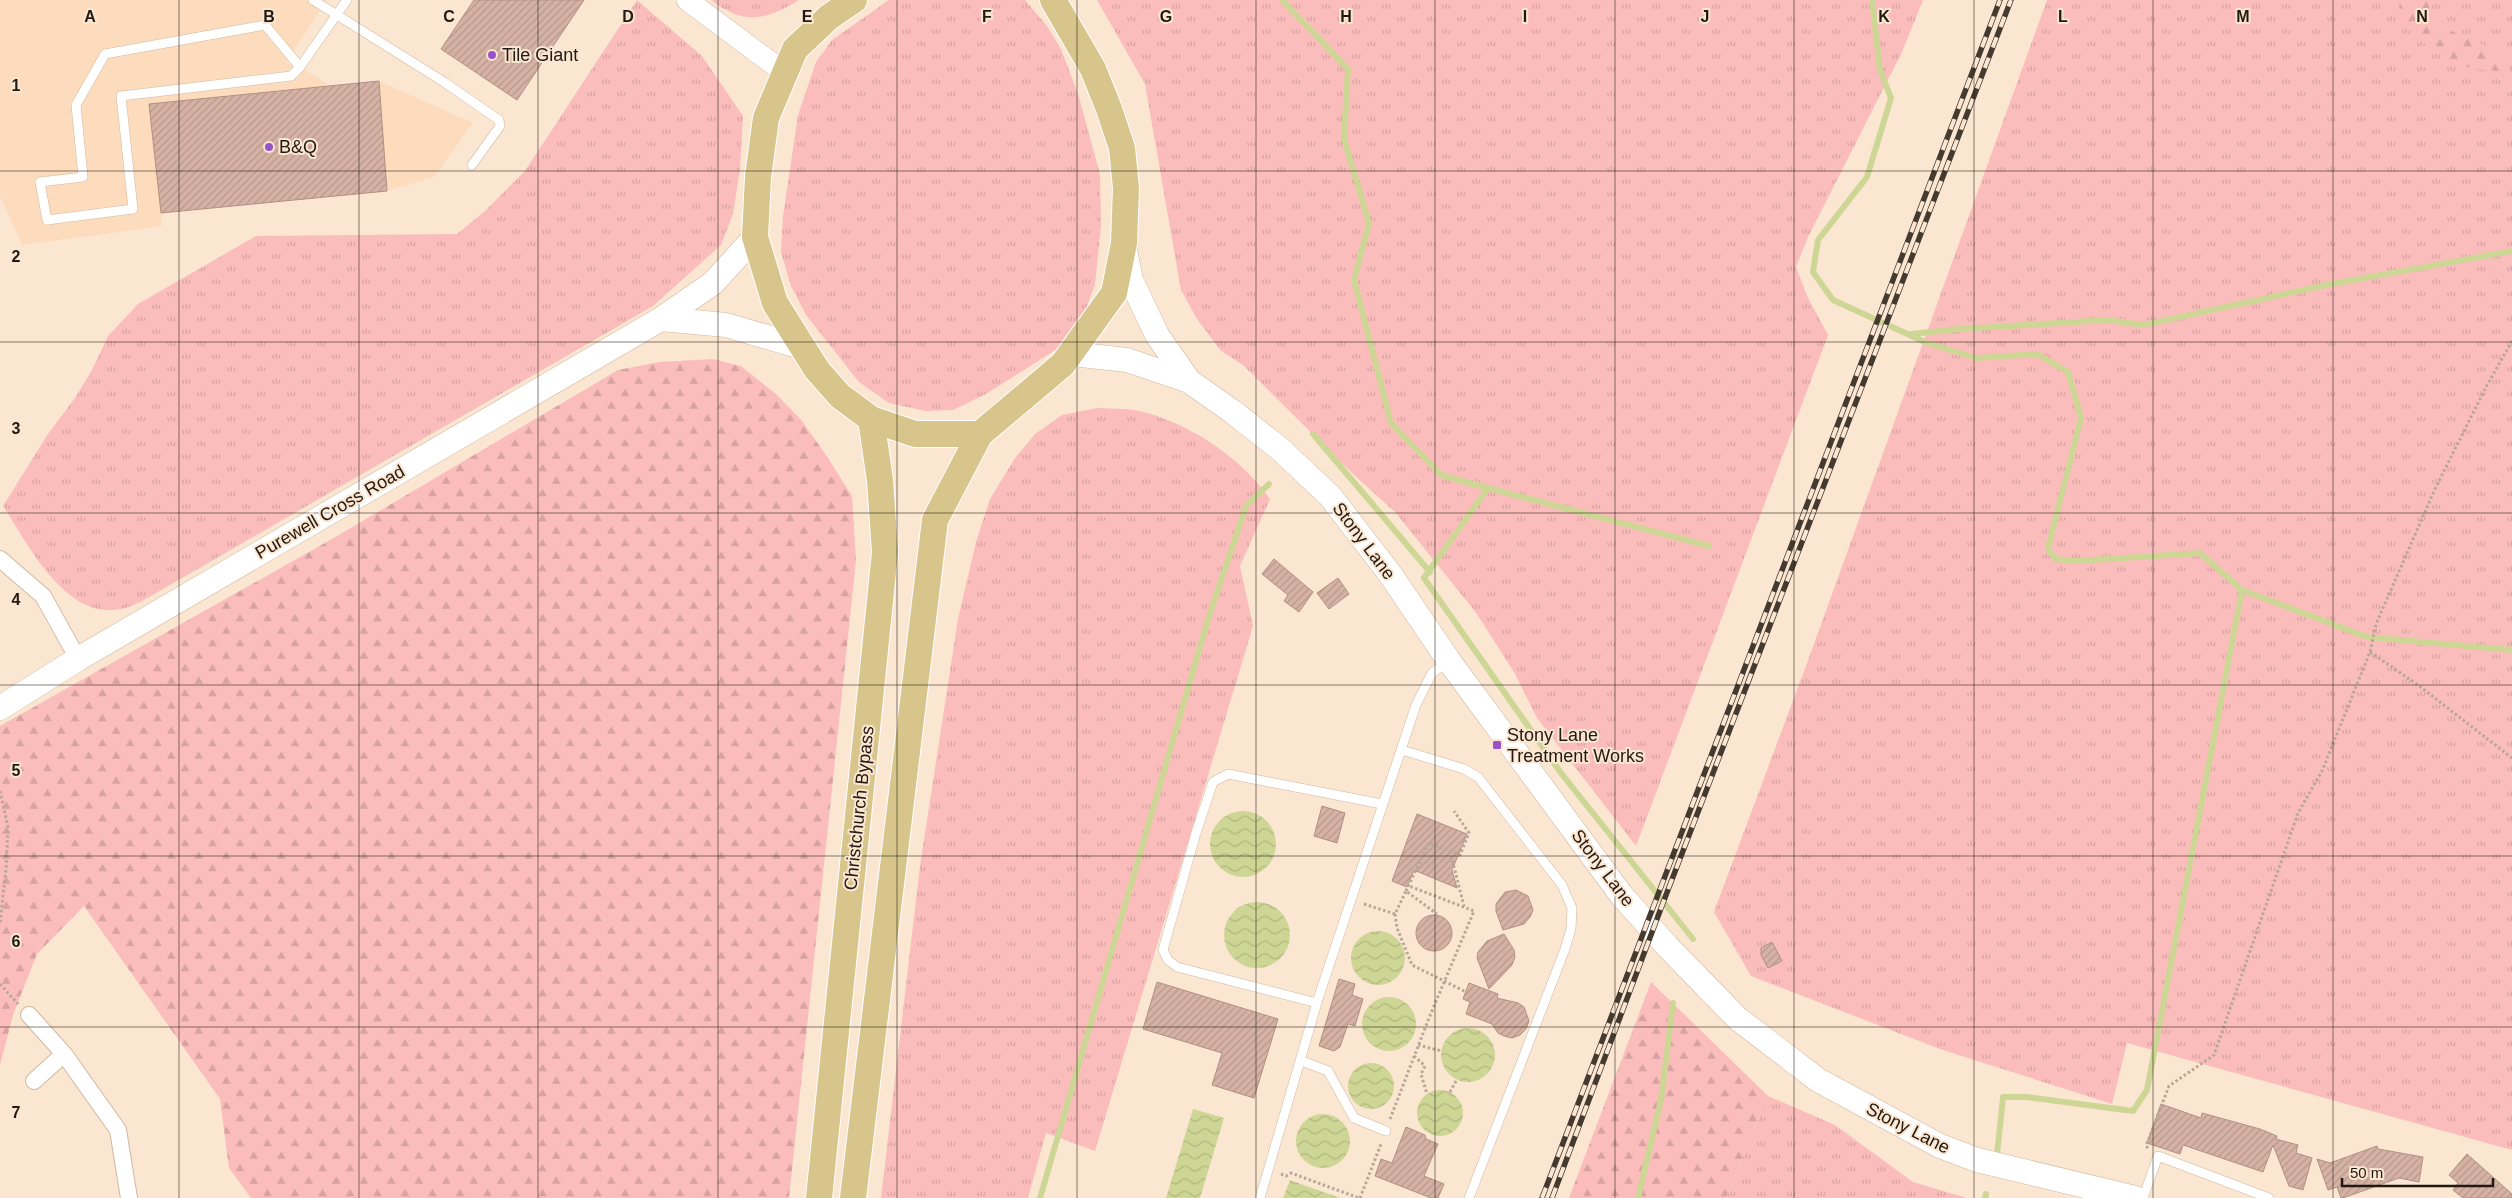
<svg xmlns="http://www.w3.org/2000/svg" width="2512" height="1198" font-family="Arial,sans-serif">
  <defs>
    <pattern id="grass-tufts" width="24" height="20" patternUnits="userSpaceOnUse" patternTransform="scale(1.25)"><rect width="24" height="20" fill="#fbbdbc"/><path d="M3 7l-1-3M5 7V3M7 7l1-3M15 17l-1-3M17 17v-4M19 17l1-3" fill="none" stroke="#d7a2a1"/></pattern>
    <pattern id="forest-firs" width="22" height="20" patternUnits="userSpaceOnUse" patternTransform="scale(1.25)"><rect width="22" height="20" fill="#fbbdbc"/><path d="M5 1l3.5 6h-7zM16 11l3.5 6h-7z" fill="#d7a2a1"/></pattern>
    <pattern id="water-waves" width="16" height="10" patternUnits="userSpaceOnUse" patternTransform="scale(1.25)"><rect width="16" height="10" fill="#ced695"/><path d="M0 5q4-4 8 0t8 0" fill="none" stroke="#b1b77f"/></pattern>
    <pattern id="building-hatch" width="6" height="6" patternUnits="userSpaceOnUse" patternTransform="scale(1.25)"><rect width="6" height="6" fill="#d5b2a4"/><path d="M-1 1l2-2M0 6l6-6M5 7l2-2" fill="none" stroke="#b7988c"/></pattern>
  </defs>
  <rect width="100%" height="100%" fill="#fbe6d2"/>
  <path fill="#fcdcbd" d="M 0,0 L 327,0 L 286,63 L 300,67 L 331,86 L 379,81 L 473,123 L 434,177 L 387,191 L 161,213 L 162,226 L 22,245 L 0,196 Z"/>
  <path fill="url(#grass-tufts)" d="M 637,0 L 702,56 L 743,116 L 740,169 L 733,214 L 721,245 L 653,306 L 156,593 C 147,598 138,604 128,607 C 69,627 29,546 3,506 L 48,434 L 75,398 L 92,370 L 108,336 L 138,304 L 256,236 L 457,234 L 485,211 L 525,171 Z
    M 711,0 L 799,0 C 766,20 744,26 711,0 Z
    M 889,0 L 1025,0 L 1047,26 L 1061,49 L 1079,97 L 1100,175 L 1101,226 L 1095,284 L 1081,323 L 1060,347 L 986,394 L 953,410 L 926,411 L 889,403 L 859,382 L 806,315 L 791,286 L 781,252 L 783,216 L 798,115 L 816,62 L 832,40 Z
    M 1097,0 L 1923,0 L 1902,52 L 1808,237 L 1796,267 L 1808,298 L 1828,335 L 1636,846 L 1537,718 L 1515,674 L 1477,614 L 1395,512 L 1353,474 L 1243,365 L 1221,351 L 1197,319 L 1181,290 L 1145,84 Z
    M 2047,0 L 2512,0 L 2512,1150 L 2127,1043 L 2112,1104 L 1940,1049 L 1751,976 L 1714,912 L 1810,655 Z
    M 1097,408 C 1113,409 1132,408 1147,413 C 1195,427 1241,458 1270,499 L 1240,566 L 1253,626 L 1095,1151 L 1046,1133 L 1028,1198 L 881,1198 L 920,866 L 958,619 L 976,542 L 990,499 L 1015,458 L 1035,434 L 1062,415 Z
    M 1768,1096 L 1835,1125 L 1913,1182 L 1967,1198 L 1726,1198 Z"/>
  <path fill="url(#forest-firs)" d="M 2400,0 L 2427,0 L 2435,24 L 2502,53 L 2510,71 C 2456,72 2435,56 2398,19 Z
    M 713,359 L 741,366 L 777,395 L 802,421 L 826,455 L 852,496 L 856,560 L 789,1198 L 251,1198 L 229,1168 L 220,1099 L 84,906 L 37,954 L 13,1015 L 0,1065 L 0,726 L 332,539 L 618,370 L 660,362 Z
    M 1651,982 L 1768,1096 L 1726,1198 L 1569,1198 Z"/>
  <path fill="url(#water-waves)" d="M1210 844a33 33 0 1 1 66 0a33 33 0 1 1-66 0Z
    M1224 935a33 33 0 1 1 66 0a33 33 0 1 1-66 0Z
    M1351 958a27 27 0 1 1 54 0a27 27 0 1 1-54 0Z
    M1362 1024a27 27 0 1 1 54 0a27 27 0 1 1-54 0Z
    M1441 1055a27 27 0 1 1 54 0a27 27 0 1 1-54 0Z
    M1348 1086a23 23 0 1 1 46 0a23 23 0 1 1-46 0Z
    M1417 1113a23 23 0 1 1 46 0a23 23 0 1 1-46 0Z
    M 1193,1109 L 1224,1118 L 1200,1198 L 1166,1198 Z
    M1296 1141a27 27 0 1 1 54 0a27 27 0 1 1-54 0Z
    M 1290,1180 L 1340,1198 L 1283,1198 Z"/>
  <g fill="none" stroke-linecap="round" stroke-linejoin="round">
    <path stroke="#ced695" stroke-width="6" d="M 1282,0 L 1348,69 L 1344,139 L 1369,223 L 1354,280 L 1391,423 L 1441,475 L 1488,488 L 1424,578 L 1561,773 L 1693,939
      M 1872,0 L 1880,70 L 1891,98 L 1867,177 L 1818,240 L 1813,272 L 1833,300 L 1927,343 L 1976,358 L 2037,354 L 2068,372 L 2081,418 L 2048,548 L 2055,559 L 2075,561 L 2200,553 L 2242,590 L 2367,637 L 2512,650
      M 1911,334 L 1960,329 L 2108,320 L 2143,325 L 2326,285 L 2512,251
      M 1313,434 L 1430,572
      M 1488,488 L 1709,546
      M 1997,1155 L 2003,1097 L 2026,1097 L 2133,1111 L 2147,1090 L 2242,590
      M 1040,1198 L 1209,616 L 1246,506 L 1269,484
      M 1638,1198 L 1661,1100 L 1673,1003
      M 1985,1198 L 1986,1194"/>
  </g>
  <path fill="url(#building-hatch)" stroke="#b19083" d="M 474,0 L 584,0 L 517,100 L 441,49 Z
    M 379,81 L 387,191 L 161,213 L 149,104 Z
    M 1274,559 L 1313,592 L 1299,612 L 1284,601 L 1288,595 L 1262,574 Z
    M 1338,578 L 1349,594 L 1329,609 L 1317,593 Z
    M 1322,806 L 1345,813 L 1337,843 L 1314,836 Z
    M 1417,814 L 1467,834 L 1452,870 L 1457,888 L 1414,870 L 1407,887 L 1392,881 Z
    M 1516,890 L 1528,896 L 1533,910 L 1530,917 L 1524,924 L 1503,930 L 1496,911 L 1496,904 L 1505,892 Z
    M1416 933a18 18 0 1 1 36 0a18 18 0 1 1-36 0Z
    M 1504,934 L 1514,950 L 1515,957 L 1512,965 L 1489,989 L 1477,958 L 1478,952 L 1487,941 Z
    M 1772,942 L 1782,961 L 1768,968 L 1761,955 L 1761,948 Z
    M 1339,979 L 1355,984 L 1352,995 L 1363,999 L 1355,1026 L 1348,1024 L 1340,1047 L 1334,1051 L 1319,1046 Z
    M 1157,982 L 1278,1019 L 1254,1098 L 1212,1085 L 1222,1053 L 1143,1029 Z
    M 1469,983 L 1498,994 L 1497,998 L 1518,1003 L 1524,1007 L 1529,1021 L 1526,1029 L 1520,1035 L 1512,1038 L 1504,1036 L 1498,1033 L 1492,1024 L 1466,1014 L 1470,1002 L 1463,999 Z
    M 2161,1104 L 2201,1118 L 2202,1113 L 2260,1129 L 2277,1136 L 2276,1139 L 2298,1145 L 2296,1153 L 2312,1158 L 2303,1190 L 2289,1186 L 2273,1145 L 2263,1172 L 2183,1145 L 2180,1154 L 2147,1143 Z
    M 1406,1127 L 1425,1135 L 1426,1139 L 1438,1144 L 1424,1176 L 1444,1184 L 1438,1198 L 1431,1198 L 1375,1176 L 1381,1159 L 1392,1163 Z
    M 2377,1146 L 2378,1149 L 2423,1157 L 2419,1182 L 2399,1178 L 2343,1198 L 2341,1198 L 2337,1187 L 2328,1190 L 2317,1159 L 2330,1163 Z
    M 2467,1154 L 2512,1194 L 2512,1198 L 2463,1198 L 2453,1190 L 2458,1183 L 2449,1175 Z"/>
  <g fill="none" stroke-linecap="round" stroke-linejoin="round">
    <g stroke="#d1b89f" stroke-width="10">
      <path id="service" d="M 313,0 L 444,82 L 499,120 L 500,126 L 472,165
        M 300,67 L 265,25 L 105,54 L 76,105 L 83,177 L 40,182 L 47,220 L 133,209 L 121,96 L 291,76 L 300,67 L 347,0
        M 1402,750 L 1464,769 L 1478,777 L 1562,885 L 1572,908 L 1571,929 L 1565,949 L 1469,1198
        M 1317,1003 L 1177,967 L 1168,960 L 1163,950 L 1196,833 L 1213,782 L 1228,774 L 1382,804
        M 1302,1061 L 1328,1071 L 1354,1118 L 1386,1131
        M 1260,1198 L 1318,999 L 1416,705 L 1432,673 L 1449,661
        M 2143,1198 L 2158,1156 L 2269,1198"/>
    </g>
    <g stroke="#d1b89f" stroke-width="18">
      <path id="minor" d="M 0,559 L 43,596 L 78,659
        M 29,1015 L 64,1054 L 118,1130 L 129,1198
        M 34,1081 L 64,1054"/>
    </g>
    <g stroke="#d1b89f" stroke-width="22">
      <path id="tertiary" d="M 687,0 L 785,73"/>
    </g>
    <g stroke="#d1b89f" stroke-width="25">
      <path id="secondary" d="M 1124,245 L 1131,280 L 1157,335 L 1189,381
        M 661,319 L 726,325 L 801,347
        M 1072,354 L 1127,360 L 1189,381 L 1233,412 L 1280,449 L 1330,496 L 1390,574 L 1449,661 L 1622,896 L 1668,947 L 1737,1018 L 1818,1080 L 1940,1146 L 1977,1160 L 2135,1198
        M 0,708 L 78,659 L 661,319 L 713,283 L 755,237"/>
    </g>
    <g stroke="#fff" stroke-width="28">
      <path id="primary" d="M 854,0 L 829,17 L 795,49 L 766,118 L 758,177 L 755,237 L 775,303 L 817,370 L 840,396 L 871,419 L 915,434 L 980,434
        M 819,1198 L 885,552 L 880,480 L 871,419
        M 853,1198 L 935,520 L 980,434 L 1063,364 L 1114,293 L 1124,243 L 1126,188 L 1122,148 L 1109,109 L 1093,69 L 1053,0"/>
    </g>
    <path stroke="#b8a696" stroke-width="3" stroke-dasharray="2.5 2.5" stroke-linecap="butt" d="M 2370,652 L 2418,685 L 2512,758
      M 0,791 L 8,827 L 6,869 L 0,923
      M 1450,851 L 1464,906
      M 1406,891 L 1429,843 L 1460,855 L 1469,833 L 1454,811
      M 1364,904 L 1395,914 L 1406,891 L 1437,914
      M 1395,914 L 1397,928 L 1412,965 L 1466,992
      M 0,984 L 18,1004
      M 1418,1045 L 1442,1051
      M 1414,1056 L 1425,1066 L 1421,1074 L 1427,1094
      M 1450,1092 L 1457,1079
      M 1390,1119 L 1429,1018 L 1474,911 L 1409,886
      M 2148,1148 L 2146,1146 L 2169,1086 L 2214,1055 L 2298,813 L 2322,771 L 2370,652 L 2376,624 L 2435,489 L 2486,387 L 2512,341
      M 1281,1174 L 1286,1176 L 1291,1173 L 1359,1198
      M 1360,1198 L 1381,1144"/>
    <use href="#service" stroke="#fff" stroke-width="9"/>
    <use href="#minor" stroke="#fff" stroke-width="16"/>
    <use href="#tertiary" stroke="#fff" stroke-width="21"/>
    <use href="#secondary" stroke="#fff" stroke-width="24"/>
    <use href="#primary" stroke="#d8c58b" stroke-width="26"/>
    <g stroke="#453a2f" stroke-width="5.5">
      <path id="rail" d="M 1542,1198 L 2000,0
        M 1552,1198 L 1666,895 L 2011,0"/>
    </g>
    <use href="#rail" stroke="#fbe6d2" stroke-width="4" stroke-dasharray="11" stroke-linecap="butt"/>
  </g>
  <path fill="none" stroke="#221910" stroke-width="1" stroke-opacity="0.55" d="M 179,0 L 179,1198M 359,0 L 359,1198M 538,0 L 538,1198M 718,0 L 718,1198M 897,0 L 897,1198M 1077,0 L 1077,1198M 1256,0 L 1256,1198M 1435,0 L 1435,1198M 1615,0 L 1615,1198M 1794,0 L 1794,1198M 1974,0 L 1974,1198M 2153,0 L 2153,1198M 2333,0 L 2333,1198M 0,171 L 2512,171M 0,342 L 2512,342M 0,513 L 2512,513M 0,685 L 2512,685M 0,856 L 2512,856M 0,1027 L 2512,1027"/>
  <g fill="#9853c8" stroke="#fbe6d2" stroke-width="2">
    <circle cx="492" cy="55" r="5"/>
    <circle cx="269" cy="147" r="5"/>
    <rect x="1492" y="740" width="10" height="10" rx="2.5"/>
  </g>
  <g text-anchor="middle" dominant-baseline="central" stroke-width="4" stroke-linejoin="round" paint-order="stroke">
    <g font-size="18" fill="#221910" stroke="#fbe6d2" text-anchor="start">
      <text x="502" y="55">Tile Giant</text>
      <text x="279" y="147">B&amp;Q</text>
      <text x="1507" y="735">Stony Lane<tspan x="1507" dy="21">Treatment Works</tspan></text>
    </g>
    <g font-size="18" fill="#221910" stroke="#fbe6d2">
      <text transform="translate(330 512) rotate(-30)">Purewell Cross Road</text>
      <text transform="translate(1364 541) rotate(53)">Stony Lane</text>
      <text transform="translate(859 808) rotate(-84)">Christchurch Bypass</text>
      <text transform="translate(1603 868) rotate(53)">Stony Lane</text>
      <text transform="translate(1908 1128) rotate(27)">Stony Lane</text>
    </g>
  </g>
  <g font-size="16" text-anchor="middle" font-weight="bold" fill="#221910" stroke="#fbe6d2" stroke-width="4" stroke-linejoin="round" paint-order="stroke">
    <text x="90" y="22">A</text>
    <text x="269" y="22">B</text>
    <text x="449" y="22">C</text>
    <text x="628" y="22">D</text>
    <text x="807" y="22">E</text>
    <text x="987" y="22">F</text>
    <text x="1166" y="22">G</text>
    <text x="1346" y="22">H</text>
    <text x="1525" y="22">I</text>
    <text x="1705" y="22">J</text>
    <text x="1884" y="22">K</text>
    <text x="2063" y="22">L</text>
    <text x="2243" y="22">M</text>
    <text x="2422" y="22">N</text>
    <text x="16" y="91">1</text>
    <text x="16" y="262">2</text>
    <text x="16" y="434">3</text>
    <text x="16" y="605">4</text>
    <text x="16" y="776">5</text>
    <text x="16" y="947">6</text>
    <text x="16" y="1118">7</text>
  </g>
  <path d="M2342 1178v8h151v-8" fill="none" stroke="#221910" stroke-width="2.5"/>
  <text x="2350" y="1178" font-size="15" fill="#221910" stroke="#fbe6d2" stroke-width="4" paint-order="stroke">50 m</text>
</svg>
